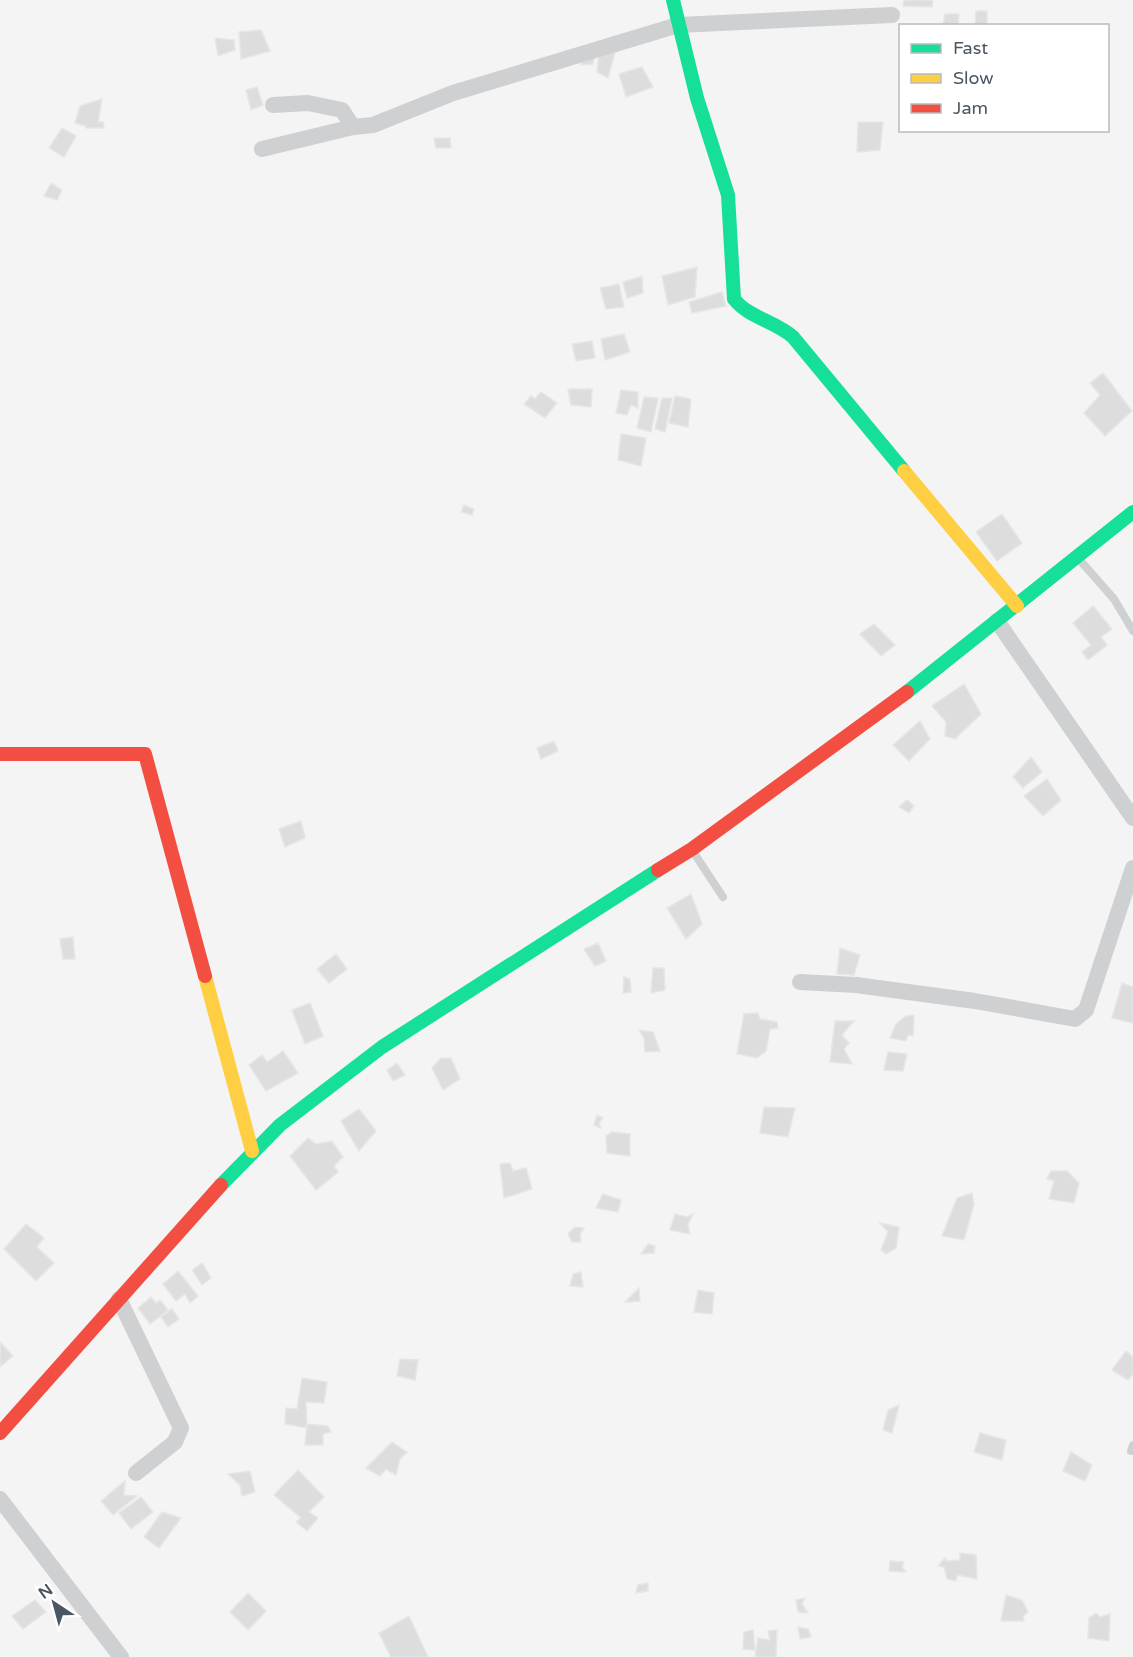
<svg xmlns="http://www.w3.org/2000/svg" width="1133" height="1657" font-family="'Varela Round',sans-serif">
  <rect width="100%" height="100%" fill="#f4f4f4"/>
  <path fill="#ddddde" stroke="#e5e6e7" stroke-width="1.5" d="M 904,0 L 933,0 L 932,7 L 903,6 Z
    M 976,11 L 987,11 L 987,26 L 975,26 Z
    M 945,14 L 959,14 L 958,26 L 943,26 Z
    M 261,30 L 270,51 L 241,59 L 239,32 Z
    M 215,38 L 234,40 L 235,50 L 218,56 Z
    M 616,49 L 608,78 L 597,72 L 599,52 Z
    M 585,56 L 594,56 L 593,64 L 581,65 Z
    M 642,67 L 653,87 L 626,97 L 619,74 Z
    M 257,87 L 263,105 L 251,110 L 246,90 Z
    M 102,99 L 98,122 L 103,122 L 104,128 L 86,128 L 85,126 L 75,123 L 80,106 Z
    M 858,122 L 883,122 L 880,150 L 857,152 Z
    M 62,128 L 76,136 L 64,157 L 49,148 Z
    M 434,138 L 450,138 L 451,148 L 436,148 Z
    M 51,183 L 62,190 L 57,200 L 44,196 Z
    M 697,267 L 695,297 L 668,305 L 662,276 Z
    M 642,276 L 643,293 L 627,298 L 623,282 Z
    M 619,284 L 624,307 L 606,309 L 600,288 Z
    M 722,292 L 726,306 L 692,313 L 689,302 Z
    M 624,334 L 630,352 L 605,360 L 601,339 Z
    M 592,341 L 595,358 L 576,361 L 572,344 Z
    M 1103,373 L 1132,411 L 1105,436 L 1084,413 L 1100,395 L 1090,383 Z
    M 568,389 L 592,389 L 591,407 L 571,405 Z
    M 621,390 L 638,392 L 638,408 L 631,405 L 627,415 L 616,413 Z
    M 541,392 L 557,403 L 545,418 L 524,404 L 531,396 L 535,399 Z
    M 675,396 L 691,399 L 688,427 L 669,423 Z
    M 644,397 L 658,398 L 651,432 L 637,428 Z
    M 662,398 L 672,398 L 665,432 L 655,429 Z
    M 621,434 L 646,438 L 641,466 L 618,460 Z
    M 464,505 L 474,509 L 472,515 L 461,512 Z
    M 1002,514 L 1022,543 L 997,561 L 976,532 Z
    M 1093,606 L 1112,629 L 1101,637 L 1107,645 L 1088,660 L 1082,652 L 1091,645 L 1073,623 Z
    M 874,624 L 895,645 L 881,656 L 860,634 Z
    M 964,684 L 981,714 L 955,739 L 945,736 L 946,722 L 932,706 Z
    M 920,721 L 930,739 L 909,761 L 893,745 Z
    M 554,741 L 558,751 L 541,759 L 537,748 Z
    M 1031,757 L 1042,772 L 1023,788 L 1013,777 Z
    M 1047,779 L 1061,800 L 1043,816 L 1024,796 Z
    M 907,800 L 914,806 L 909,813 L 899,807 Z
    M 301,821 L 305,838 L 285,847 L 279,829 Z
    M 691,894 L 702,924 L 686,939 L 667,908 Z
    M 73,937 L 75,959 L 63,959 L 60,939 Z
    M 598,943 L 606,961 L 595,966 L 584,949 Z
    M 840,948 L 860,955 L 854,975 L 837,974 Z
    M 336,954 L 347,969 L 329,983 L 317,969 Z
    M 653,968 L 664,968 L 665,990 L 651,993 Z
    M 624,977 L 630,979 L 631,992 L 623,993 Z
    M 1122,983 L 1133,987 L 1133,1023 L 1112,1018 Z
    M 310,1003 L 323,1036 L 305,1044 L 292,1010 Z
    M 758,1013 L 760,1019 L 777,1022 L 778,1028 L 770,1029 L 766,1051 L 757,1058 L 737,1054 L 744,1014 Z
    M 914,1015 L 913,1036 L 908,1035 L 906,1041 L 890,1038 L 896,1024 L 906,1016 Z
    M 835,1021 L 854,1021 L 842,1035 L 849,1043 L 844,1049 L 852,1064 L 830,1062 Z
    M 639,1030 L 653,1032 L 660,1051 L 645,1052 L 644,1038 Z
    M 283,1051 L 298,1073 L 266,1091 L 249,1065 L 262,1055 L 267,1062 Z
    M 888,1052 L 907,1054 L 903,1071 L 884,1070 Z
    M 441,1058 L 451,1058 L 460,1079 L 443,1090 L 432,1068 Z
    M 397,1063 L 405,1075 L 393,1081 L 387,1070 Z
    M 764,1107 L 795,1108 L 788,1137 L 760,1133 Z
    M 359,1109 L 376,1131 L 359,1151 L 341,1121 Z
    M 597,1115 L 603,1118 L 599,1123 L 601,1128 L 594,1125 Z
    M 612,1132 L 630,1134 L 630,1156 L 607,1153 L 606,1136 Z
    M 308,1138 L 316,1144 L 332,1141 L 343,1157 L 334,1166 L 338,1172 L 316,1190 L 290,1156 Z
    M 510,1163 L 513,1171 L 526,1168 L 532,1189 L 504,1198 L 500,1164 Z
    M 1051,1171 L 1067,1171 L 1079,1183 L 1074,1203 L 1049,1199 L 1054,1181 L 1047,1179 Z
    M 972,1193 L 974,1204 L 964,1240 L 942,1236 L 957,1198 Z
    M 603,1194 L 621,1200 L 618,1212 L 596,1208 Z
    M 675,1214 L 687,1217 L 693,1214 L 688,1224 L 690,1234 L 670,1230 Z
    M 880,1223 L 899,1227 L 896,1248 L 886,1254 L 881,1250 L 888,1232 Z
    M 26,1224 L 44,1238 L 37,1247 L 54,1263 L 36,1281 L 4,1249 Z
    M 575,1227 L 584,1228 L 580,1234 L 581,1242 L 572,1242 L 568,1234 Z
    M 648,1244 L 655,1246 L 654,1253 L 641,1254 Z
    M 202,1263 L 211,1278 L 202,1285 L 192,1270 Z
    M 178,1271 L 198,1296 L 190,1303 L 185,1294 L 176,1301 L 163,1284 Z
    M 581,1272 L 583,1287 L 570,1286 L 573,1274 Z
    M 639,1288 L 640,1301 L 625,1302 Z
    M 698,1290 L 714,1293 L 712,1314 L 694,1312 Z
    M 151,1297 L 156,1303 L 160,1300 L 168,1310 L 150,1324 L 138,1308 Z
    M 172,1309 L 179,1319 L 168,1327 L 161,1317 Z
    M 0,1342 L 13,1356 L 0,1367 Z
    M 1126,1351 L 1133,1357 L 1133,1374 L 1128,1380 L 1112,1370 Z
    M 400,1359 L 418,1360 L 415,1380 L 397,1376 Z
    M 302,1378 L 327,1382 L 324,1403 L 306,1402 L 307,1428 L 285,1424 L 286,1408 L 297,1409 Z
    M 899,1405 L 892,1433 L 883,1430 L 888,1410 Z
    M 307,1424 L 328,1426 L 331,1432 L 323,1434 L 323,1445 L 305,1445 Z
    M 980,1433 L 1006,1440 L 1002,1460 L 974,1452 Z
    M 392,1442 L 407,1452 L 400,1459 L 396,1475 L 386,1469 L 380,1476 L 366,1468 Z
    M 1071,1452 L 1092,1465 L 1085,1481 L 1063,1471 Z
    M 298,1470 L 324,1497 L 309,1512 L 318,1518 L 307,1531 L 296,1522 L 301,1518 L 274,1495 Z
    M 250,1471 L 255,1492 L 242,1496 L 240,1485 L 228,1474 Z
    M 125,1481 L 124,1495 L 137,1496 L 113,1515 L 101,1501 Z
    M 141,1497 L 153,1512 L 131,1529 L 119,1513 Z
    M 162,1512 L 181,1518 L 159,1548 L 144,1537 Z
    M 960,1553 L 976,1555 L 977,1579 L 957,1575 L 956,1581 L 947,1579 L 944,1567 L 938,1566 L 945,1558 L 947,1561 L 960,1560 Z
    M 890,1561 L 904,1562 L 902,1567 L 906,1572 L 889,1571 Z
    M 648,1583 L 648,1591 L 636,1593 L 638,1585 Z
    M 248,1593 L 266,1611 L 248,1630 L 230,1612 Z
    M 1006,1595 L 1022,1600 L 1028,1612 L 1023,1616 L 1024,1621 L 1001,1621 Z
    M 805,1598 L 802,1604 L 808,1613 L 798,1612 L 796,1600 Z
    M 35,1600 L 46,1612 L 23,1629 L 12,1616 Z
    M 1096,1613 L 1100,1617 L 1110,1614 L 1109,1641 L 1088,1638 L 1089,1618 Z
    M 409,1616 L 428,1657 L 391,1657 L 379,1633 Z
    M 798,1627 L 808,1629 L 811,1637 L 800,1639 Z
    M 753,1630 L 755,1650 L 743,1649 L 744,1632 Z
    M 777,1630 L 776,1657 L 755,1657 L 758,1638 L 770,1640 L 768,1631 Z"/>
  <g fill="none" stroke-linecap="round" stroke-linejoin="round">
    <path stroke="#ced0d2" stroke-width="8" d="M 1078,558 L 1114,599 L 1133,631
      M 692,850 L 723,897
      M 1131,1451 L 1133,1445"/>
    <path stroke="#ced0d2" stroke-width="16" d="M 273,105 L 308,103 L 342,110 L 353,127
      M 262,149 L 353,127 L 373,125 L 453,93 L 678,25 L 892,15
      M 997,621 L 1133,818
      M 800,982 L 856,985 L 975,1001 L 1075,1019 L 1086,1010 L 1133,868
      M 119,1299 L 181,1428 L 175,1442 L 136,1473
      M 0,1499 L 121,1657"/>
    <path stroke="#16e098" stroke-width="14" d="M 673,0 L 697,98 L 728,195 L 734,299 C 749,318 775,321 793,337 L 904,471
      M 907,692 L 1133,512
      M 221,1185 L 280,1125 L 382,1047 L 658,870"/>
    <path stroke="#ffcf43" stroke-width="14" d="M 904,471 L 1017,606
      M 205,976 L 252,1151"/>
    <path stroke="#f24e42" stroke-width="14" d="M 0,754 L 145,754 L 205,976
      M 658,870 L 692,849 L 907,692
      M 0,1433 L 221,1185"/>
  </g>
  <rect x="899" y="24" width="210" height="108" fill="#ffffff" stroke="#b7bbc0" stroke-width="1.5"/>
  <rect x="911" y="44" width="30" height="9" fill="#16e098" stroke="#b7bbc0" stroke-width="1.5"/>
  <text x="953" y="54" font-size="18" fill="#4a5661">Fast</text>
  <rect x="911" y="74" width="30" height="9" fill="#ffcf43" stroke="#b7bbc0" stroke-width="1.5"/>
  <text x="953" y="84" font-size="18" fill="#4a5661">Slow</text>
  <rect x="911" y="104" width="30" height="9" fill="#f24e42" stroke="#b7bbc0" stroke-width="1.5"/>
  <text x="953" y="114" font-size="18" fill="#4a5661">Jam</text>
  <g transform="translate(54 1603) rotate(324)" stroke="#ffffff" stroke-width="4.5" paint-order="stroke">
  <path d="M0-4.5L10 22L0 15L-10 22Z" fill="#4a5661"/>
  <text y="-9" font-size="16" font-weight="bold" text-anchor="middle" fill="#4a5661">N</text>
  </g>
</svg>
